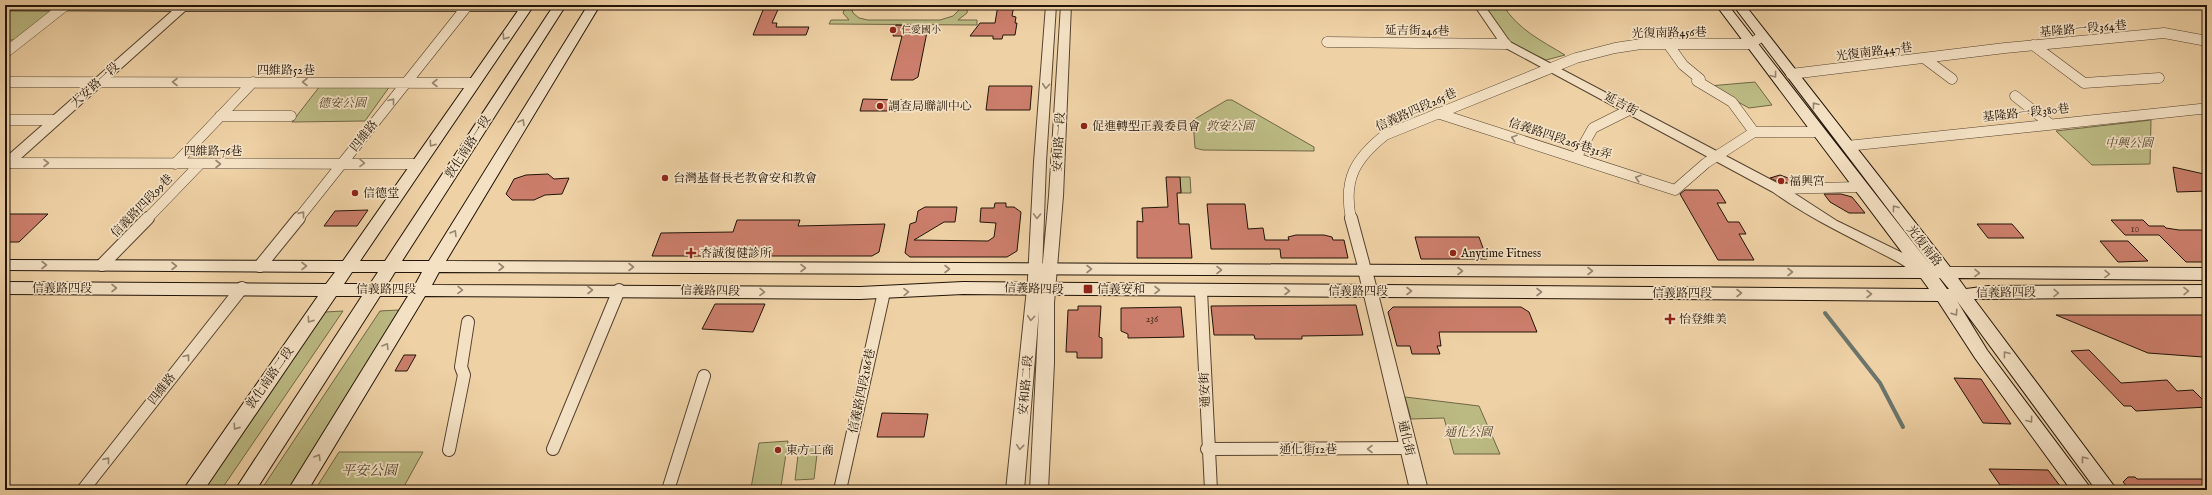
<svg xmlns="http://www.w3.org/2000/svg" width="2212" height="495" font-family="'IM FELL English','Noto Serif TC',serif">
  <rect width="100%" height="100%" fill="#eed1a5"/>
  <filter id="stains"><feTurbulence type="fractalNoise" baseFrequency=".005" numOctaves="4"/><feColorMatrix values="0 0 0 0 .2 0 0 0 0 .09 0 0 0 0 .02 0 0 0 .5 -.17"/></filter>
  <radialGradient id="worn" r=".72"><stop offset=".6" stop-color="#630" stop-opacity="0"/><stop offset="1" stop-color="#630" stop-opacity=".3"/></radialGradient>
  <path fill="#bcba83" stroke="#6f6746" d="M 846,5 L 855,5 L 852,9 L 853,13 L 859,18 L 868,20 L 940,20 L 953,16 L 959,10 L 958,5 L 968,5 L 967,13 L 958,20 L 977,20 L 977,25 L 829,24 L 831,20 L 849,20 L 843,13 Z
    M 1481,5 L 1503,5 C 1517,29 1542,41 1565,55 L 1546,60 L 1509,43 Z
    M 5,11 L 53,11 L 18,40 L 5,40 Z
    M 1755,82 L 1772,105 L 1749,108 L 1709,86 Z
    M 320,86 L 390,86 L 365,121 L 292,122 Z
    M 1227,100 L 1232,100 L 1314,147 L 1314,151 L 1203,150 L 1195,148 L 1193,120 Z
    M 2151,120 L 2150,164 L 2092,165 L 2056,131 Z
    M 1180,177 L 1190,177 L 1191,193 L 1181,193 Z
    M 399,310 L 360,379 L 291,490 L 261,490 L 380,311 Z
    M 343,311 L 221,490 L 203,490 L 325,312 Z
    M 1405,397 L 1479,406 L 1500,454 L 1454,454 L 1444,418 L 1411,419 Z
    M 788,441 L 781,486 L 751,488 L 759,443 Z
    M 818,446 L 814,479 L 795,480 L 799,447 Z
    M 339,452 L 423,452 L 402,490 L 315,490 Z"/>
  <g fill="none" stroke-linecap="round" stroke-linejoin="round">
    <path stroke="#6b756d" stroke-width="4" d="M 1825,313 L 1880,383 L 1903,427"/>
  </g>
  <path fill="#cb7e6b" stroke="#221408" d="M 765,5 L 780,5 L 772,23 L 777,23 L 776,27 L 809,27 L 806,35 L 753,35 Z
    M 998,5 L 1014,5 L 1012,16 L 1016,17 L 1015,23 L 1017,23 L 1015,35 L 1003,35 L 1002,39 L 993,39 L 993,36 L 970,36 L 980,23 L 995,23 Z
    M 896,25 L 928,27 L 918,77 L 913,80 L 891,80 L 902,36 L 893,36 Z
    M 989,86 L 1032,86 L 1030,110 L 986,110 Z
    M 863,99 L 902,100 L 900,110 L 897,111 L 860,111 Z
    M 2173,167 L 2204,174 L 2207,191 L 2177,192 Z
    M 548,174 L 554,179 L 569,178 L 562,194 L 545,195 L 534,200 L 512,200 L 506,194 L 514,179 L 526,175 Z
    M 1780,175 L 1799,182 L 1780,183 L 1770,178 Z
    M 1166,177 L 1180,177 L 1181,193 L 1177,193 L 1179,224 L 1189,224 L 1192,258 L 1137,258 L 1137,221 L 1143,222 L 1142,208 L 1168,207 Z
    M 1685,190 L 1718,190 L 1726,203 L 1717,203 L 1728,222 L 1739,222 L 1746,234 L 1739,234 L 1754,260 L 1718,260 L 1680,194 Z
    M 1824,194 L 1841,194 L 1852,197 L 1865,213 L 1849,213 L 1830,202 Z
    M 995,203 L 1006,203 L 1006,207 L 1014,207 L 1021,212 L 1017,251 L 1007,257 L 910,257 L 905,253 L 910,224 L 916,222 L 918,211 L 925,207 L 957,207 L 955,222 L 944,222 L 914,240 L 988,241 L 994,237 L 996,223 L 980,222 L 981,208 L 994,208 Z
    M 1207,204 L 1245,204 L 1248,229 L 1263,228 L 1265,240 L 1289,240 L 1288,237 L 1296,235 L 1324,235 L 1332,237 L 1333,240 L 1344,240 L 1348,258 L 1281,258 L 1280,249 L 1211,249 Z
    M 368,210 L 357,226 L 324,226 L 335,211 Z
    M 5,214 L 48,214 L 19,242 L 5,242 Z
    M 737,220 L 800,220 L 798,226 L 885,224 L 879,252 L 872,256 L 652,256 L 661,233 L 733,232 Z
    M 2111,220 L 2143,220 L 2149,226 L 2164,226 L 2166,228 L 2179,230 L 2207,230 L 2207,262 L 2186,262 L 2159,235 L 2125,235 Z
    M 1977,224 L 2012,224 L 2024,238 L 1988,238 Z
    M 1415,237 L 1479,237 L 1487,259 L 1421,259 Z
    M 2100,241 L 2128,241 L 2148,261 L 2118,262 Z
    M 715,304 L 765,304 L 753,332 L 702,329 Z
    M 1356,305 L 1363,335 L 1302,336 L 1302,339 L 1255,339 L 1254,335 L 1214,335 L 1211,306 Z
    M 1078,306 L 1101,306 L 1099,337 L 1102,338 L 1102,358 L 1077,358 L 1077,352 L 1066,352 L 1068,310 L 1078,310 Z
    M 1181,307 L 1184,337 L 1128,338 L 1128,334 L 1121,331 L 1121,308 Z
    M 1393,307 L 1521,307 L 1529,312 L 1537,332 L 1439,332 L 1441,346 L 1437,346 L 1440,354 L 1412,354 L 1410,346 L 1397,346 L 1388,312 Z
    M 2056,315 L 2207,315 L 2207,336 L 2203,357 L 2148,353 Z
    M 2089,350 L 2121,383 L 2167,380 L 2177,391 L 2193,390 L 2207,404 L 2207,407 L 2136,411 L 2131,406 L 2124,406 L 2071,351 Z
    M 404,355 L 416,355 L 407,371 L 395,371 Z
    M 1954,378 L 1981,379 L 2011,424 L 1983,423 Z
    M 882,413 L 928,414 L 924,437 L 877,437 Z
    M 1989,469 L 2048,470 L 2063,490 L 2013,490 L 2010,485 L 2000,485 Z
    M 2128,477 L 2135,477 L 2137,479 L 2207,479 L 2207,490 L 2130,490 L 2123,482 Z"/>
  <g fill="none" stroke-linecap="round" stroke-linejoin="round">
    <g stroke="#55432f" stroke-width="11">
      <path id="minor-far1" d="M 1327,42 L 1506,44
        M 1668,44 L 1683,65 L 1700,79 L 1697,81 L 1732,102 L 1754,132
        M 2033,45 L 2084,83 L 2159,78
        M 5,53 L 66,5
        M 1924,58 L 1952,79
        M 1791,74 L 2005,48 L 2164,33 L 2207,41
        M 5,82 L 474,83
        M 2015,96 L 2050,124
        M 1437,113 L 1675,190 L 1706,163 L 1754,132 L 1817,132
        M 220,116 L 291,116
        M 5,120 L 55,120
        M 1847,146 L 2200,109 L 2207,110
        M 1576,158 L 1593,128 L 1631,109
        M 5,163 L 418,164
        M 175,164 L 253,82
        M 1778,189 L 1858,187
        M 147,219 L 200,164
        M 298,219 L 468,5
        M 1351,219 C 1343,179 1355,159 1385,135 L 1576,58 L 1615,48 L 1641,44 L 1751,44 L 1762,36"/>
    </g>
    <g stroke="#55432f" stroke-width="14">
      <path id="minor" d="M 1351,218 L 1365,270
        M 102,265 L 148,218
        M 260,266 L 299,218
        M 1201,291 L 1211,490
        M 553,449 L 619,290
        M 1207,449 L 1409,448
        M 449,450 L 464,375 L 461,367 L 468,322
        M 83,490 L 242,288
        M 668,490 L 704,376
        M 840,490 L 884,292"/>
    </g>
    <g stroke="#55432f" stroke-width="2">
      <path id="tertiary" d="M 5,5 L 527,5 L 531,8 L 526,11 L 185,11 L 10,168 L 5,169 L 5,158 L 172,11 L 5,10 Z
        M 1046,5 L 1056,5 L 1046,162 L 1042,272 L 1049,196 L 1061,5 L 1071,5 L 1063,196 L 1054,303 L 1054,363 L 1048,490 L 1030,490 L 1039,310 L 1024,490 L 1006,490 L 1028,279 L 1034,162 Z
        M 1474,5 L 1484,5 L 1510,42 L 1783,186 L 1837,221 L 1913,258 L 1928,270 L 1926,273 C 1915,276 1906,266 1896,261 C 1854,239 1812,220 1773,192 L 1502,46 Z
        M 1365,265 L 1370,267 L 1372,270 L 1428,490 L 1410,490 L 1358,270 L 1360,267 Z"/>
    </g>
    <g stroke="#221408" stroke-width="2">
      <path id="secondary" d="M 522,5 L 534,5 L 360,261 L 385,261 L 554,5 L 566,5 L 402,261 L 429,261 L 588,5 L 600,5 L 446,261 L 1913,267 L 1716,5 L 1728,5 L 1932,267 L 1733,5 L 1745,5 L 1950,267 L 2207,268 L 2207,280 L 1958,278 L 1966,289 L 1989,286 L 2207,285 L 2207,297 L 1974,299 L 2117,490 L 2096,490 L 1957,301 L 1987,350 L 2092,490 L 2071,490 L 1975,358 L 1938,301 L 963,294 L 860,299 L 425,296 L 308,490 L 288,490 L 408,296 L 380,296 L 256,490 L 235,490 L 362,296 L 336,296 L 204,490 L 183,490 L 318,296 L 5,294 L 5,282 L 326,284 L 335,272 L 5,270 L 5,260 L 343,261 ZM 352,272 L 378,272 L 370,284 L 344,284 ZM 395,272 L 422,272 L 415,285 L 387,285 ZM 439,272 L 1921,278 L 1929,289 L 963,282 L 860,287 L 432,285 ZM 1939,278 L 1940,278 L 1949,289 L 1947,289 Z"/>
    </g>
    <use href="#minor-far1" stroke="#f4e1c4" stroke-width="10"/>
    <use href="#minor" stroke="#f4e1c4" stroke-width="12"/>
    <use href="#tertiary" fill="#f4e1c4" fill-rule="evenodd"/>
    <use href="#secondary" fill="#f4e1c4" fill-rule="evenodd"/>
  </g>
  <defs><path id="oneway-chevron" d="M-2-3.5L2.5 0L-2 3.5" fill="none" stroke-width="1.6" stroke-linecap="round" stroke-linejoin="round"/></defs>
  <g stroke="#96856f">
    <use href="#oneway-chevron" transform="translate(505 37) rotate(125)"/>
    <use href="#oneway-chevron" transform="translate(1774 75) rotate(53)"/>
    <use href="#oneway-chevron" transform="translate(175 82) rotate(-180)"/>
    <use href="#oneway-chevron" transform="translate(305 82) rotate(-180)"/>
    <use href="#oneway-chevron" transform="translate(435 83) rotate(-180)"/>
    <use href="#oneway-chevron" transform="translate(1046 86) rotate(95)"/>
    <use href="#oneway-chevron" transform="translate(392 101) rotate(-52)"/>
    <use href="#oneway-chevron" transform="translate(1815 105) rotate(-128)"/>
    <use href="#oneway-chevron" transform="translate(522 122) rotate(-59)"/>
    <use href="#oneway-chevron" transform="translate(1514 138) rotate(-162)"/>
    <use href="#oneway-chevron" transform="translate(432 144) rotate(125)"/>
    <use href="#oneway-chevron" transform="translate(46 163)"/>
    <use href="#oneway-chevron" transform="translate(362 163) rotate(1)"/>
    <use href="#oneway-chevron" transform="translate(218 164)"/>
    <use href="#oneway-chevron" transform="translate(1638 178) rotate(-162)"/>
    <use href="#oneway-chevron" transform="translate(1895 208) rotate(-127)"/>
    <use href="#oneway-chevron" transform="translate(302 214) rotate(-51)"/>
    <use href="#oneway-chevron" transform="translate(1037 216) rotate(92)"/>
    <use href="#oneway-chevron" transform="translate(454 233) rotate(-59)"/>
    <use href="#oneway-chevron" transform="translate(44 265)"/>
    <use href="#oneway-chevron" transform="translate(174 266)"/>
    <use href="#oneway-chevron" transform="translate(304 266)"/>
    <use href="#oneway-chevron" transform="translate(501 267)"/>
    <use href="#oneway-chevron" transform="translate(631 267)"/>
    <use href="#oneway-chevron" transform="translate(803 268)"/>
    <use href="#oneway-chevron" transform="translate(947 269)"/>
    <use href="#oneway-chevron" transform="translate(1089 269)"/>
    <use href="#oneway-chevron" transform="translate(1219 270)"/>
    <use href="#oneway-chevron" transform="translate(1460 271)"/>
    <use href="#oneway-chevron" transform="translate(1590 271)"/>
    <use href="#oneway-chevron" transform="translate(1790 272)"/>
    <use href="#oneway-chevron" transform="translate(1977 273) rotate(1)"/>
    <use href="#oneway-chevron" transform="translate(2107 274) rotate(1)"/>
    <use href="#oneway-chevron" transform="translate(114 288)"/>
    <use href="#oneway-chevron" transform="translate(460 290) rotate(1)"/>
    <use href="#oneway-chevron" transform="translate(590 290)"/>
    <use href="#oneway-chevron" transform="translate(1157 290)"/>
    <use href="#oneway-chevron" transform="translate(1287 291)"/>
    <use href="#oneway-chevron" transform="translate(1409 291)"/>
    <use href="#oneway-chevron" transform="translate(2186 291) rotate(-1)"/>
    <use href="#oneway-chevron" transform="translate(762 292) rotate(1)"/>
    <use href="#oneway-chevron" transform="translate(906 292) rotate(-1)"/>
    <use href="#oneway-chevron" transform="translate(1539 292)"/>
    <use href="#oneway-chevron" transform="translate(1739 293)"/>
    <use href="#oneway-chevron" transform="translate(2056 293) rotate(1)"/>
    <use href="#oneway-chevron" transform="translate(1869 294)"/>
    <use href="#oneway-chevron" transform="translate(1955 313) rotate(57)"/>
    <use href="#oneway-chevron" transform="translate(1031 318) rotate(95)"/>
    <use href="#oneway-chevron" transform="translate(310 320) rotate(125)"/>
    <use href="#oneway-chevron" transform="translate(386 346) rotate(-59)"/>
    <use href="#oneway-chevron" transform="translate(2006 354) rotate(-127)"/>
    <use href="#oneway-chevron" transform="translate(187 357) rotate(-52)"/>
    <use href="#oneway-chevron" transform="translate(2030 420) rotate(54)"/>
    <use href="#oneway-chevron" transform="translate(236 427) rotate(125)"/>
    <use href="#oneway-chevron" transform="translate(1020 447) rotate(96)"/>
    <use href="#oneway-chevron" transform="translate(1370 449) rotate(180)"/>
    <use href="#oneway-chevron" transform="translate(318 457) rotate(-59)"/>
    <use href="#oneway-chevron" transform="translate(2084 459) rotate(-127)"/>
    <use href="#oneway-chevron" transform="translate(107 460) rotate(-51)"/>
  </g>
  <g fill="#8f2418" stroke="#f4e1c4" stroke-width="1.5">
    <circle cx="893" cy="30" r="4"/>
    <circle cx="880" cy="106" r="4"/>
    <circle cx="1084" cy="126" r="4"/>
    <circle cx="665" cy="178" r="4"/>
    <circle cx="1781" cy="181" r="4"/>
    <circle cx="355" cy="193" r="4"/>
    <path d="M689 247h4v4h4v4h-4v4h-4v-4h-4v-4h4z"/>
    <circle cx="1453" cy="253" r="4"/>
    <rect x="1083" y="284" width="10" height="10" rx="2"/>
    <path d="M1668 313h4v4h4v4h-4v4h-4v-4h-4v-4h4z"/>
    <circle cx="778" cy="450" r="4"/>
  </g>
  <g text-anchor="middle" dominant-baseline="central" stroke-width="3.5" stroke-linejoin="round" paint-order="stroke">
    <g font-size="10" fill="#221408" stroke="#f4e1c4" text-anchor="start">
      <text x="901" y="30">仁愛國小</text>
    </g>
    <g font-size="10" fill="#4c2e21">
      <text x="2135" y="229">10</text>
      <text x="1152" y="319">236</text>
    </g>
    <g font-size="12" fill="#221408" stroke="#f4e1c4">
      <text transform="translate(2083 29) rotate(-5)">基隆路一段364巷</text>
      <text transform="translate(1417 31) rotate(1)">延吉街246巷</text>
      <text transform="translate(1669 33) rotate(-1)">光復南路456巷</text>
      <text transform="translate(1874 52) rotate(-7)">光復南路447巷</text>
      <text x="286" y="70">四維路52巷</text>
      <text transform="translate(95 85) rotate(-42)">大安路一段</text>
      <text transform="translate(1621 104) rotate(28)">延吉街</text>
      <text transform="translate(1416 110) rotate(-24)">信義路四段265巷</text>
      <text transform="translate(2026 113) rotate(-6)">基隆路一段380巷</text>
      <text transform="translate(364 136) rotate(-51)">四維路</text>
      <text transform="translate(1560 139) rotate(18)">信義路四段265巷31弄</text>
      <text transform="translate(1059 142) rotate(-87)">安和路一段</text>
      <text transform="translate(468 147) rotate(-57)">敦化南路一段</text>
      <text x="213" y="151">四維路76巷</text>
      <text transform="translate(142 206) rotate(-46)">信義路四段99巷</text>
      <text transform="translate(1924 246) rotate(52)">光復南路</text>
      <text x="62" y="288">信義路四段</text>
      <text x="386" y="289">信義路四段</text>
      <text transform="translate(1034 289) rotate(2)">信義路四段</text>
      <text transform="translate(710 291) rotate(1)">信義路四段</text>
      <text x="1358" y="291">信義路四段</text>
      <text x="1682" y="293">信義路四段</text>
      <text transform="translate(2006 293) rotate(-1)">信義路四段</text>
      <text transform="translate(270 378) rotate(-55)">敦化南路二段</text>
      <text transform="translate(1026 385) rotate(-85)">安和路二段</text>
      <text transform="translate(162 389) rotate(-52)">四維路</text>
      <text transform="translate(1205 390) rotate(-92)">通安街</text>
      <text transform="translate(862 391) rotate(-78)">信義路四段186巷</text>
      <text transform="translate(1406 438) rotate(77)">通化街</text>
      <text x="1308" y="449">通化街12巷</text>
    </g>
    <g font-size="12" font-style="italic" fill="#50462d" stroke="#f4e1c4">
      <text x="342" y="103">德安公園</text>
      <text x="1230" y="126">敦安公園</text>
      <text x="2129" y="143">中興公園</text>
      <text x="1468" y="432">通化公園</text>
    </g>
    <g font-size="12" fill="#221408" stroke="#f4e1c4" text-anchor="start">
      <text x="888" y="106">調查局聯訓中心</text>
      <text x="1092" y="126">促進轉型正義委員會</text>
      <text x="673" y="178">台灣基督長老教會安和教會</text>
      <text x="1789" y="181">福興宮</text>
      <text x="363" y="193">信德堂</text>
      <text x="700" y="253">杏誠復健診所</text>
      <text x="1461" y="253">Anytime Fitness</text>
      <text x="1097" y="289">信義安和</text>
      <text x="1679" y="319">怡登維美</text>
      <text x="786" y="450">東方工商</text>
    </g>
    <g font-size="14" font-style="italic" fill="#50462d" stroke="#f4e1c4">
      <text x="369" y="471">平安公園</text>
    </g>
  </g>
  <rect width="2212" height="495" fill="none" stroke="#eed1a5" stroke-width="20"/>
  <rect x="6" y="6" width="2200" height="483" fill="none" stroke="#221408" stroke-width="2"/>
  <rect x="10" y="10" width="2192" height="475" fill="none" stroke="#221408"/>
  <rect width="100%" height="100%" filter="url(#stains)"/>
  <rect width="100%" height="100%" fill="url(#worn)"/>
</svg>
